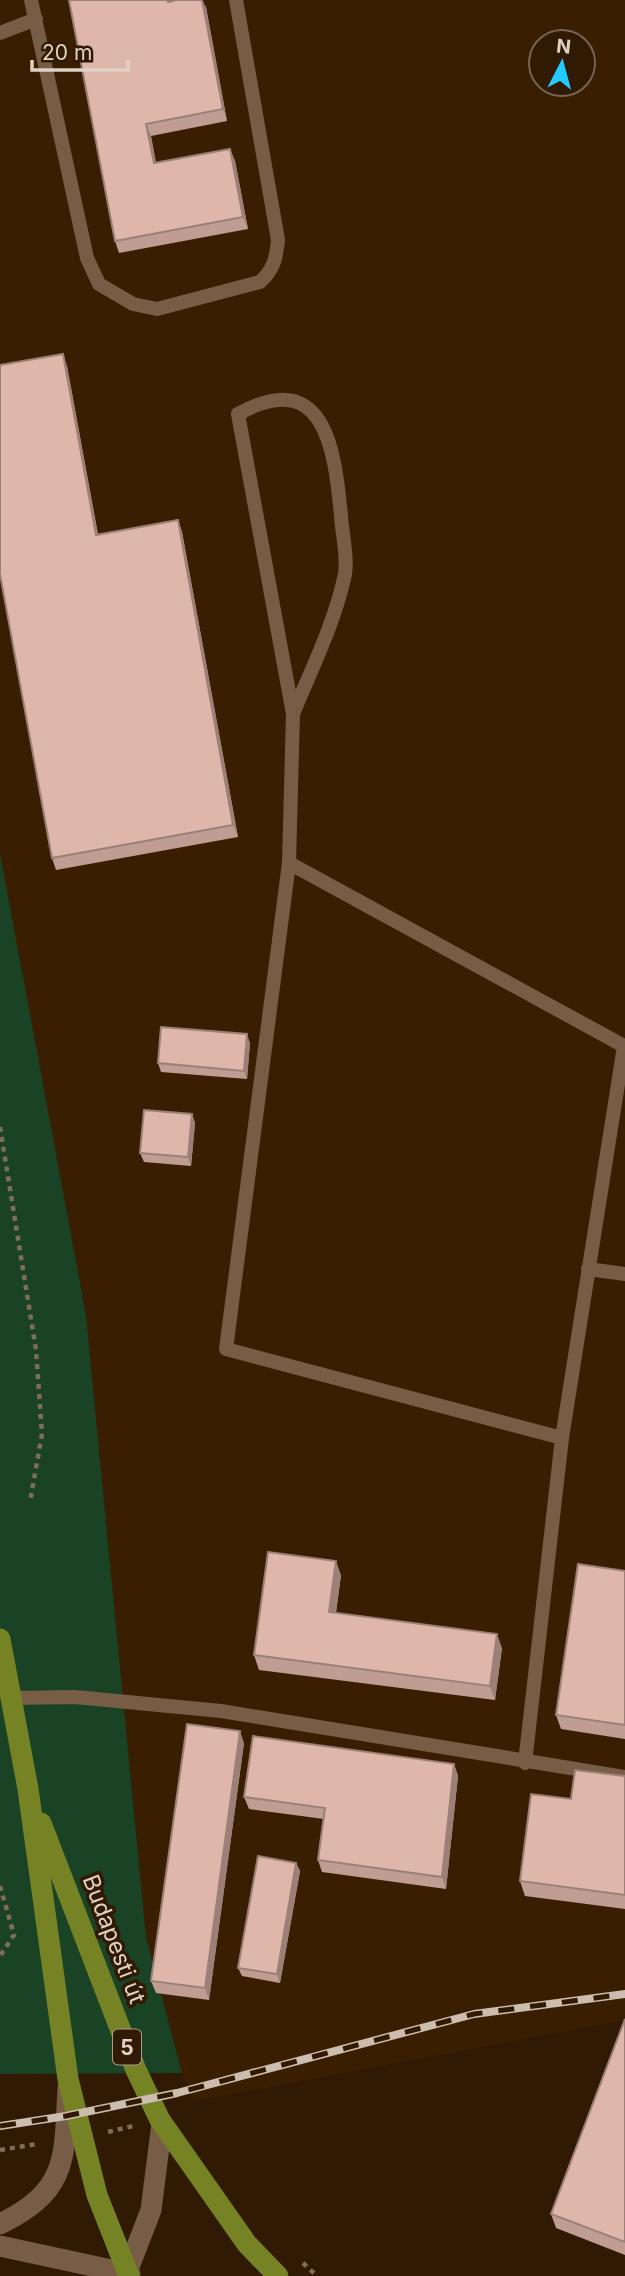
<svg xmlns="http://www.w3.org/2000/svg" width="625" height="2276" font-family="Inter,sans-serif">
  <rect width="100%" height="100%" fill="#311a04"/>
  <path fill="#3a1e02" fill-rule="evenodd" d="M 0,0 L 625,0 L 625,2020 L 195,2101 L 182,2073 L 146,1937 L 86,1315 L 0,853 ZM 541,42 L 583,42 L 583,84 L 541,84 Z"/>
  <path fill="#1a4325" d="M 0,853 L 86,1315 L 146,1937 L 182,2073 L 0,2074 Z"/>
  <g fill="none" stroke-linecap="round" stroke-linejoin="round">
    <path stroke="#806c5b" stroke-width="4.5" stroke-dasharray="5 5" stroke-linecap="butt" d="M 0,1127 L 36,1350 L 42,1434 L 30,1502
      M 0,1886 L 14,1935 L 0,1956
      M 108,2132 L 133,2126
      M 0,2150 L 37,2144
      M 303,2263 L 317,2276"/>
    <path stroke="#785d46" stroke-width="14" d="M 31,0 L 87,258 L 99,284 L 133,304 L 157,309 L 260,282 C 274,269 276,259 278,240 L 236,0
      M 0,33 L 36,19
      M 293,714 C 312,668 335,622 345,574 C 348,557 342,533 341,516 C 335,450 325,366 238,414 L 293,714 L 289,863 L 226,1349 L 562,1438 L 525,1763
      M 289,863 L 624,1046 L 562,1438
      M 588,1269 L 625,1274
      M 10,1698 L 75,1697 L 221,1711 L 625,1777"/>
    <path stroke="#785d46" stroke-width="21" d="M 0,2224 C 70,2190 64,2156 68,2088
      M 0,2246 L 130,2274
      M 115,2276 L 127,2272 L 151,2210 L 162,2123"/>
    <path stroke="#768325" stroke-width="21" d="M 0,1639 L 28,1789 L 68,2079 L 97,2195 L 129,2276
      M 41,1823 L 136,2070 L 160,2120 L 247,2244 L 278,2276"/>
    <g stroke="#cdbdaf" stroke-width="8">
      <path id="rail" d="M 0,2126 L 66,2116 L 177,2093 L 474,2014 L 625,1994"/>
    </g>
    <use href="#rail" stroke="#311a04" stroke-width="5" stroke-dasharray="16" stroke-linecap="butt"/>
  </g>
  <path fill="#bf9d92" d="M 69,0 L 169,0 L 170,1 L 206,7 L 227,121 L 151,136 L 156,163 L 230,149 L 235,161 L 248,229 L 119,253 L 115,241 Z
    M 67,366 L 98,534 L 178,520 L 182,532 L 238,837 L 56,870 L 52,858 Z
    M 250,1043 L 247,1079 L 161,1072 L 158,1063 Z
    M 192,1114 L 195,1123 L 191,1166 L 144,1162 L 140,1153 Z
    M 625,1571 L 625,1739 L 561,1729 L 556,1715 Z
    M 341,1575 L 336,1613 L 502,1648 L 495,1700 L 259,1670 L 254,1655 Z
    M 244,1743 L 209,2000 L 156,1993 L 151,1981 Z
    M 454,1764 L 458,1776 L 446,1889 L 322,1872 L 318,1860 L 324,1819 L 249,1809 L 244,1797 Z
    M 625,1776 L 625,1909 L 525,1896 L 520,1881 Z
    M 296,1863 L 300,1871 L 280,1983 L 242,1976 L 238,1968 Z
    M 625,2019 L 625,2255 L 556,2228 L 551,2214 Z"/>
  <path fill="#9b8077" d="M 202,0 L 206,7 L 227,121 L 223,109 Z
    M 146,124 L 151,136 L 158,175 L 154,163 Z
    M 230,149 L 235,161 L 248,229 L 243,217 Z
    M 63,354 L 67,366 L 100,547 L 96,535 Z
    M 178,520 L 182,532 L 238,837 L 233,825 Z
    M 247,1034 L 250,1043 L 247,1079 L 244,1071 Z
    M 192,1114 L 195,1123 L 191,1166 L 188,1157 Z
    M 336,1561 L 341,1575 L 334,1626 L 329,1612 Z
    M 497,1634 L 502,1648 L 495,1700 L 490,1686 Z
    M 240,1731 L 244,1743 L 209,2000 L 205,1988 Z
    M 454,1764 L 458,1776 L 446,1889 L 442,1877 Z
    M 296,1863 L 300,1871 L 280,1983 L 277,1974 Z"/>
  <path fill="#deb7aa" stroke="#9b8077" stroke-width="2" d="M 69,0 L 167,0 L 168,2 L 176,0 L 202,0 L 223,109 L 146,124 L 154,163 L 230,149 L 243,217 L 115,241 Z
    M 63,354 L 96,535 L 178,520 L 233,825 L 52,858 L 0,574 L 0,365 Z
    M 161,1027 L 247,1034 L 244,1071 L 158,1063 Z
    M 144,1110 L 192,1114 L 188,1157 L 140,1153 Z
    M 268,1552 L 336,1561 L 329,1612 L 497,1634 L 490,1686 L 254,1655 Z
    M 578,1564 L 625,1571 L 625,1725 L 556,1715 Z
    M 187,1724 L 240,1731 L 205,1988 L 151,1981 Z
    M 253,1736 L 454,1764 L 442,1877 L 318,1860 L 325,1808 L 244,1797 Z
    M 575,1770 L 625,1776 L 625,1895 L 520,1881 L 531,1794 L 571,1799 Z
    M 258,1856 L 296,1863 L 277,1974 L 238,1968 Z
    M 625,2019 L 625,2242 L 551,2214 Z"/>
  <g text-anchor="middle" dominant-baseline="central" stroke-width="7" stroke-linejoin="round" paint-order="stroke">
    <rect fill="#311a04" stroke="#ac9a8a" stroke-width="2" x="113" y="2029.5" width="28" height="35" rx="5"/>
    <g font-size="21" font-weight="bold" fill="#e0d1c4">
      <text x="127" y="2047">5</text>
    </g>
    <g font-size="23" fill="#e0d1c4" stroke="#311a04">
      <text transform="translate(114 1939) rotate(69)">Budapesti út</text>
    </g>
  </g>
  <g transform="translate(562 63) rotate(6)"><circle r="33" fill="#311a04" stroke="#776351" stroke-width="2"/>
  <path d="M0-5L12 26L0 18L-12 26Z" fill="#24c9fe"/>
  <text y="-10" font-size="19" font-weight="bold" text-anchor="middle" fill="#e0d1c4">N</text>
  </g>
  <path d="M32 60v10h96v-10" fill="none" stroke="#e0d1c4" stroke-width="3.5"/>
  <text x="42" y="60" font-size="21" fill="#e0d1c4" stroke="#311a04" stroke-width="5" paint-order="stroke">20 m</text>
</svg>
